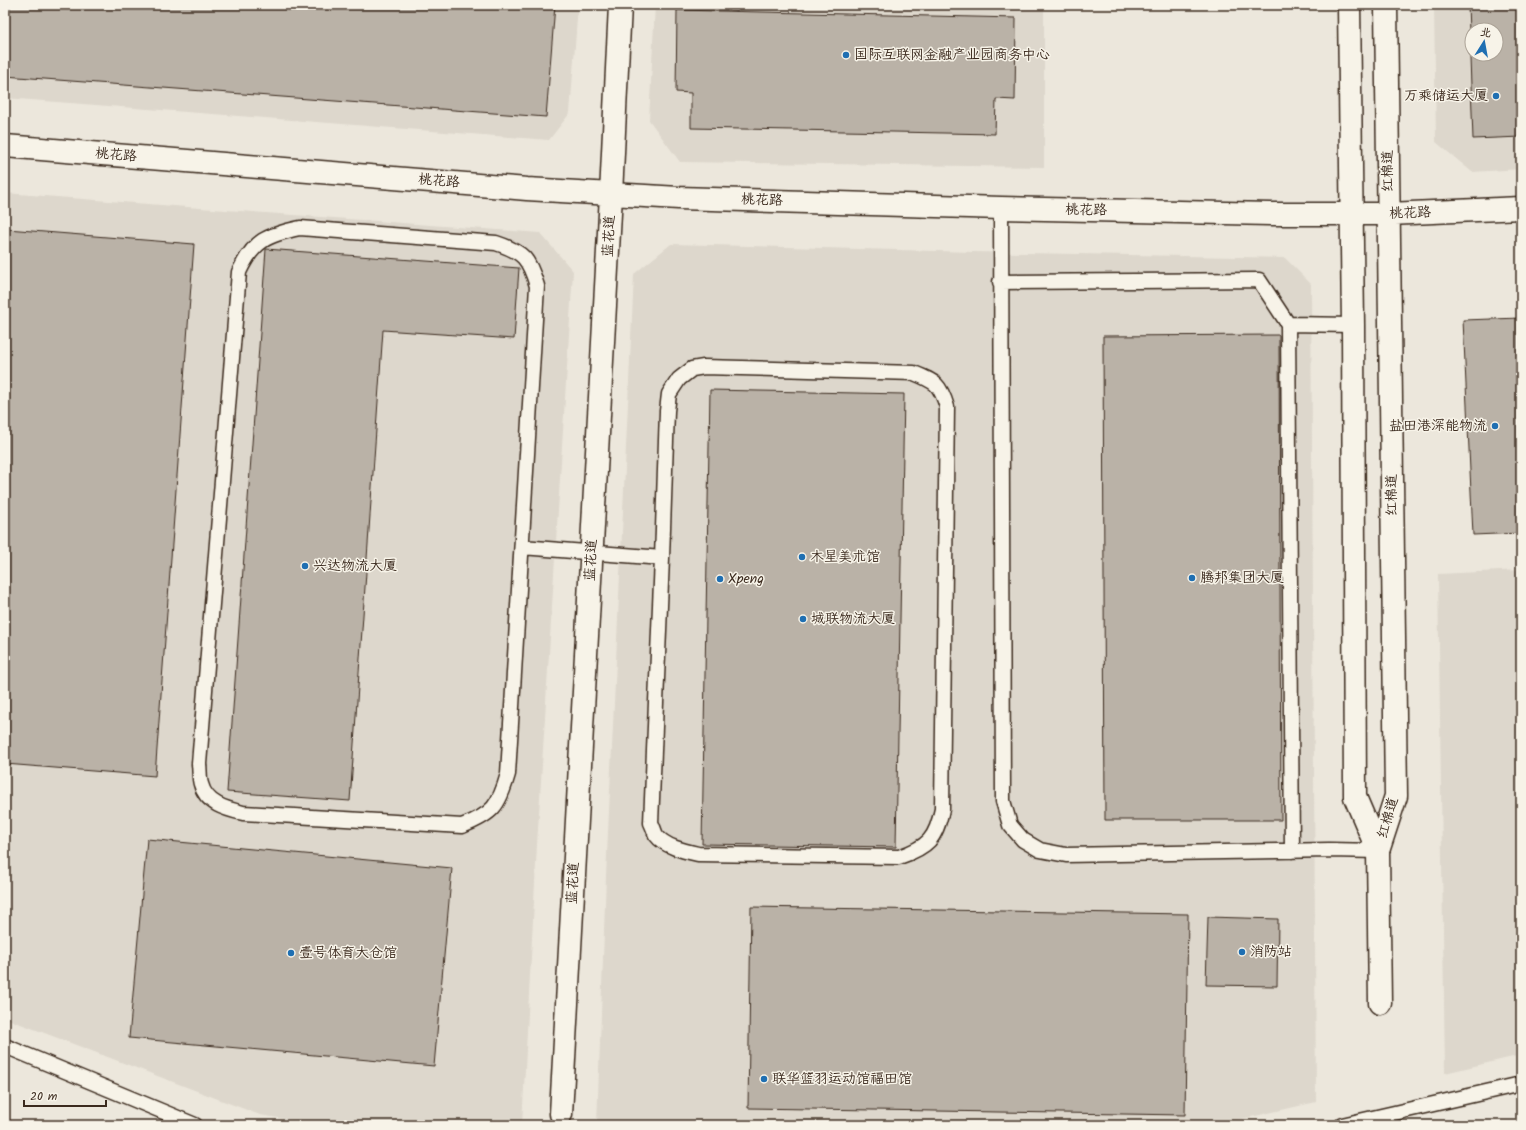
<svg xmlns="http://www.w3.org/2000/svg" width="1526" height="1130" font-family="Kalam,'LXGW WenKai TC',sans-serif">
  <rect width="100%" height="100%" fill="#ece7dc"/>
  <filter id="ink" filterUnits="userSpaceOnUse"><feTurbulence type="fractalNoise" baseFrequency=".025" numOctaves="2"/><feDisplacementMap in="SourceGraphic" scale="8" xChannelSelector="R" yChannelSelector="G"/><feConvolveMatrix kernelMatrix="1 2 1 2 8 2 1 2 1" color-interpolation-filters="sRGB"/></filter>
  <g filter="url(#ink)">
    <path fill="#ddd7cc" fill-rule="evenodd" d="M 5,5 L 578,5 L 570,113 L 549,140 L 5,98 Z
      M 655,5 L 1044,5 L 1044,167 L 680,162 L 649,120 Z
      M 1434,5 L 1521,5 L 1521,169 L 1472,172 L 1436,142 ZM 1472,30 L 1496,30 L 1496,54 L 1472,54 Z
      M 5,193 L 226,210 L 540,233 L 573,271 L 537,845 L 522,1125 L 320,1125 L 260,1115 L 5,1018 Z
      M 671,244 L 973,252 L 1285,258 L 1311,284 L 1316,1102 L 1216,1125 L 597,1125 L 606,876 L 634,274 Z
      M 1521,570 L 1521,1055 L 1445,1073 L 1438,574 Z"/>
    <path fill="#bab2a7" stroke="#3b2a1e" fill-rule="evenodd" d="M 5,5 L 555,5 L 546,117 L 5,76 Z
      M 1468,5 L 1521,5 L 1521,137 L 1473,139 ZM 1472,30 L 1496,30 L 1496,54 L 1472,54 Z
      M 677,10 L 1016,18 L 1015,100 L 996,99 L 995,134 L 691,128 L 691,93 L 676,92 Z
      M 7,229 L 194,244 L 155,776 L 5,764 L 5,257 Z
      M 266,249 L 519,268 L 514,339 L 383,330 L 350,801 L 227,792 Z
      M 1521,318 L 1521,533 L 1473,535 L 1463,320 Z
      M 1279,335 L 1281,820 L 1105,820 L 1103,336 Z
      M 710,390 L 904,394 L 896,847 L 702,844 Z
      M 147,839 L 452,868 L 434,1066 L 129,1038 Z
      M 751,907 L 1188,914 L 1185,1115 L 748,1108 Z
      M 1208,917 L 1278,919 L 1277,986 L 1206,985 Z"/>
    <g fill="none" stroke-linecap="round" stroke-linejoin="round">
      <g stroke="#3b2a1e" stroke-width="17">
        <path id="lane" d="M 1001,208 L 1003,801 L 1010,825 L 1023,840 L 1040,850 L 1066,855 L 1329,850 L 1378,851
          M 300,228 L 496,243 C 524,252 529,259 537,286 L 508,774 C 499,806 493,814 462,826 L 243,813 C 226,809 206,804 201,784 C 199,778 200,770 199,764 L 239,272 C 254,240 267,235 300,228 Z
          M 1000,282 L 1259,280 L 1288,324 L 1292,851
          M 1288,324 L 1353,325
          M 704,367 L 914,373 C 936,382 940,384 947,407 L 942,809 C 936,839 928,847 899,857 L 698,854 C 684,851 665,847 656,835 C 654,831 653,826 651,823 L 662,558 L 667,411 L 669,394 L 679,379 L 692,369 Z
          M 522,547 L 662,558
          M 5,1046 L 195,1125
          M 1342,1125 L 1521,1084"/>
      </g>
      <g stroke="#3b2a1e" stroke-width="25">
        <path id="secondary" d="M 1349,5 L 1353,325 L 1355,797 L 1378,851
          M 5,146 L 527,189 L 679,198 L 1001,208 L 1270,214 L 1389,214 L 1521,208
          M 1380,1003 L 1378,851 L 1396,796 L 1386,5
          M 561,1114 L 611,195 L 620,5"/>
      </g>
      <use href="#lane" stroke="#f7f3e8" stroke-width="14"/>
      <use href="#secondary" stroke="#f7f3e8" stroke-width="22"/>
    </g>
  </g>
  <g fill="#1f6fb2" stroke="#f7f3e8" stroke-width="1.5">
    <circle cx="846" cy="55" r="4"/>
    <circle cx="1496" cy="96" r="4"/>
    <circle cx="1495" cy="426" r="4"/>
    <circle cx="802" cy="557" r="4"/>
    <circle cx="305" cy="566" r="4"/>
    <circle cx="1192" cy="578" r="4"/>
    <circle cx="720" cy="579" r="4"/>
    <circle cx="803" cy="619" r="4"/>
    <circle cx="1242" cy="952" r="4"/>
    <circle cx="291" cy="953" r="4"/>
    <circle cx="764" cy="1079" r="4"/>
  </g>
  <g text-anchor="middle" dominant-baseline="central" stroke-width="3" stroke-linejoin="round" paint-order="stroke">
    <g font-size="14" fill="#3b2a1e" stroke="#f7f3e8" text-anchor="start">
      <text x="854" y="55">国际互联网金融产业园商务中心</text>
      <text x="1488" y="96" text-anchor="end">万乘储运大厦</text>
      <text x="1487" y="426" text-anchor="end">盐田港深能物流</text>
      <text x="810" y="557">木星美术馆</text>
      <text x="313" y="566">兴达物流大厦</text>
      <text x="1200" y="578">腾邦集团大厦</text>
      <text x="728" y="579">Xpeng</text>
      <text x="811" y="619">城联物流大厦</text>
      <text x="1250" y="952">消防站</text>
      <text x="299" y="953">壹号体育大仓馆</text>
      <text x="772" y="1079">联华篮羽运动馆福田馆</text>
    </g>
    <g font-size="14" fill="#3b2a1e" stroke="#f7f3e8">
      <text transform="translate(116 155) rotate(5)">桃花路</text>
      <text transform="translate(1388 171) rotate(-91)">红棉道</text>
      <text transform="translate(439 181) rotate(5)">桃花路</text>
      <text transform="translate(762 200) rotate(2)">桃花路</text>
      <text transform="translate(1086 210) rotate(1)">桃花路</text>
      <text transform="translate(1410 213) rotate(-2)">桃花路</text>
      <text transform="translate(609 236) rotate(-87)">蓝花道</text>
      <text transform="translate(1392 495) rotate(-91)">红棉道</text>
      <text transform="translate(591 560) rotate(-87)">蓝花道</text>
      <text transform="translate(1388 818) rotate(-74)">红棉道</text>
      <text transform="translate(573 883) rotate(-87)">蓝花道</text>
    </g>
  </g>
  <rect width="1526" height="1130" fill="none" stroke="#f7f3e8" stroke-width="20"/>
  <rect x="10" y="10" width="1506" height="1110" fill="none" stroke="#3b2a1e" stroke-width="1.5" filter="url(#ink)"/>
  <g transform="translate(1484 42) rotate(11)"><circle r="19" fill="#f7f3e8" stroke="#aca397"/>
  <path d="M0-3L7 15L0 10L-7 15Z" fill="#1f6fb2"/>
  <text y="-6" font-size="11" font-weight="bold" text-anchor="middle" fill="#3b2a1e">北</text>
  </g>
  <path d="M24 1100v6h82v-6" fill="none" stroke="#3b2a1e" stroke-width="2"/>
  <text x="30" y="1100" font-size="12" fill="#3b2a1e" stroke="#f7f3e8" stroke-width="3" paint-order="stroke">20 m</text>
</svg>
